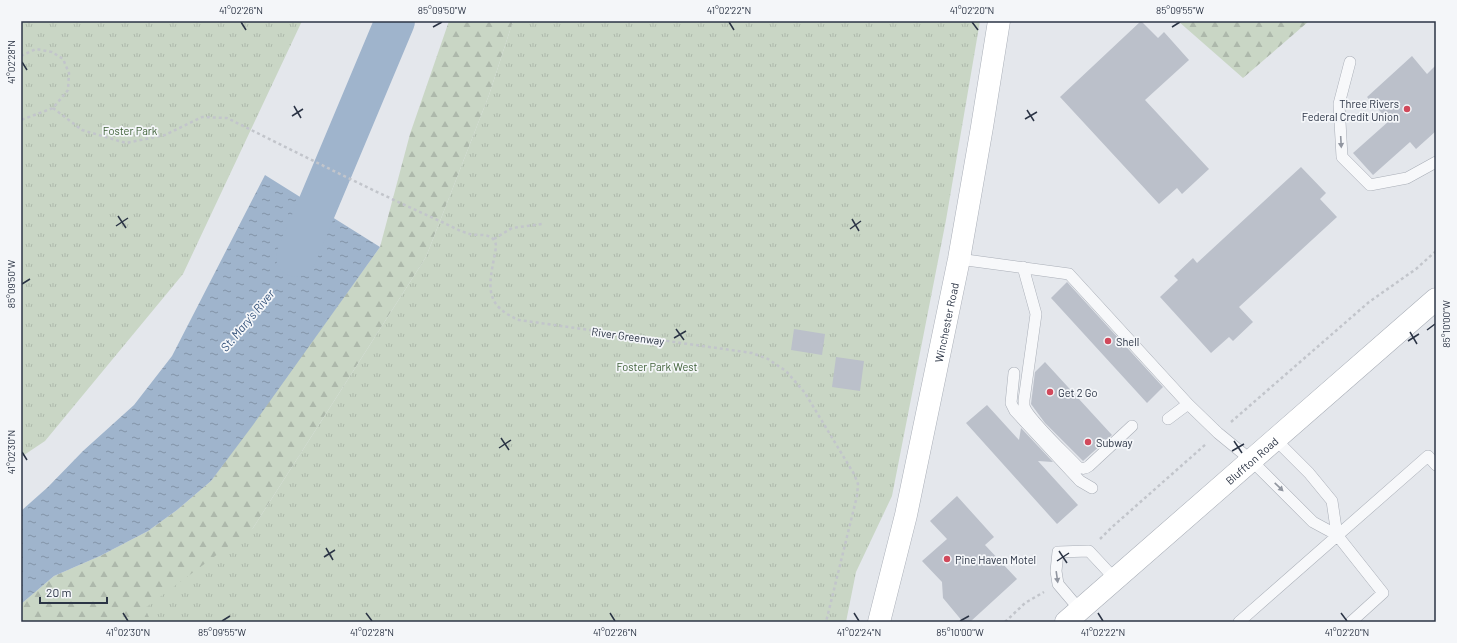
<svg xmlns="http://www.w3.org/2000/svg" width="1457" height="643" font-family="Barlow,sans-serif">
  <defs>
    <pattern id="forest-firs" width="22" height="20" patternUnits="userSpaceOnUse"><rect width="22" height="20" fill="#c9d6c5"/><path d="M5 1l3.5 6h-7zM16 11l3.5 6h-7z" fill="#adb8ab"/></pattern>
    <pattern id="park-tufts" width="24" height="20" patternUnits="userSpaceOnUse"><rect width="24" height="20" fill="#c9d6c5"/><path d="M3 7l-1-3M5 7V3M7 7l1-3M15 17l-1-3M17 17v-4M19 17l1-3" fill="none" stroke="#adb8ab"/></pattern>
    <pattern id="water-ripples" width="26" height="14" patternUnits="userSpaceOnUse"><rect width="26" height="14" fill="#9fb4cc"/><path d="M2 4q2-2 4 0t4 0M15 11q2-2 4 0t4 0" fill="none" stroke="#8293a7"/></pattern>
  </defs>
  <rect width="100%" height="100%" fill="#e4e7ec"/>
  <path fill="url(#forest-firs)" d="M 449,21 L 513,21 L 489,95 L 426,257 L 253,528 L 176,622 L 21,622 L 21,604 L 54,576 L 100,556 L 148,531 L 177,510 L 211,481 L 380,247 L 410,134 Z
    M 1178,21 L 1309,21 L 1243,78 Z"/>
  <path fill="url(#park-tufts)" d="M 21,21 L 302,21 L 183,274 L 45,441 L 21,457 Z
    M 513,21 L 980,21 L 946,220 L 892,496 L 856,572 L 846,622 L 151,622 L 145,608 L 253,528 L 426,257 L 489,95 Z"/>
  <path fill="url(#water-ripples)" d="M 265,175 L 380,247 L 253,425 L 211,481 L 177,510 L 148,531 L 100,556 L 54,576 L 21,604 L 21,511 L 48,487 L 83,451 L 134,405 L 172,356 Z"/>
  <g fill="none" stroke-linecap="round" stroke-linejoin="round">
    <path stroke="#9fb4cc" stroke-width="40" d="M 296,257 L 395,21"/>
  </g>
  <path fill="#bbc0ca" d="M 1141,21 L 1158,38 L 1164,32 L 1189,60 L 1145,100 L 1209,169 L 1182,194 L 1177,188 L 1159,204 L 1060,97 Z
    M 1412,56 L 1427,74 L 1436,65 L 1436,131 L 1416,149 L 1410,142 L 1373,175 L 1353,153 L 1389,121 L 1367,97 Z
    M 1301,167 L 1326,193 L 1320,199 L 1337,217 L 1239,307 L 1253,322 L 1233,341 L 1229,337 L 1211,353 L 1160,297 L 1178,280 L 1174,276 L 1193,258 L 1197,263 Z
    M 1067,282 L 1163,387 L 1147,403 L 1051,298 Z
    M 794,329 L 825,334 L 822,355 L 791,350 Z
    M 836,357 L 864,361 L 860,391 L 832,387 Z
    M 1045,362 L 1112,435 L 1083,461 L 1045,423 L 1031,404 L 1035,372 Z
    M 987,405 L 1019,440 L 1021,428 L 1053,462 L 1038,461 L 1078,505 L 1057,524 L 966,423 Z
    M 957,496 L 994,537 L 985,545 L 1017,579 L 970,622 L 963,622 L 943,598 L 942,582 L 922,561 L 947,539 L 930,521 Z"/>
  <g fill="none" stroke-linecap="round" stroke-linejoin="round">
    <g stroke="#a9aeb7" stroke-width="12">
      <path id="lane" d="M 1350,62 L 1339,104 L 1342,157 L 1370,185 L 1407,178 L 1436,162
        M 959,259 L 1069,274 L 1188,404 L 1218,433 L 1251,460 L 1313,522 L 1337,535 L 1332,501 L 1309,473 L 1275,439
        M 1023,267 L 1036,314 L 1024,400 C 1024,401 1024,405 1024,406 C 1028,419 1067,455 1078,467 C 1083,469 1085,469 1089,466 L 1132,426
        M 1014,373 L 1011,403 L 1015,411 L 1080,481 L 1092,488
        M 1168,419 L 1188,404
        M 1337,535 L 1383,593 L 1351,622
        M 1080,610 L 1058,584 L 1056,571 L 1058,552 L 1089,551 L 1116,580
        M 1239,622 L 1428,456 L 1436,465"/>
    </g>
    <g stroke="#a9aeb7" stroke-width="23">
      <g id="secondary">
        <path id="s1" d="M 879,622 L 906,515 L 959,259 L 982,127 L 999,21"/>
        <path id="s2" d="M 1066,622 L 1436,299"/>
      </g>
    </g>
    <path stroke="#c2c5cb" stroke-width="2.5" stroke-dasharray="3 3" stroke-linecap="butt" d="M 21,56 L 36,49 L 52,52 L 63,59 L 69,73 L 68,90 L 53,108 L 21,120
      M 53,108 L 82,130 L 126,143 L 165,135 L 202,117 L 227,118 C 298,153 370,190 442,222 C 451,226 461,232 470,234 C 477,236 488,233 493,239 C 497,243 496,247 495,253 C 489,285 483,305 519,320 L 752,353 L 768,359 L 786,371 L 805,393 L 854,474 L 858,484 L 857,496 L 826,622
      M 494,239 L 512,228 L 542,224
      M 1231,422 L 1369,302 L 1416,269 L 1436,251
      M 1100,539 L 1111,528 L 1206,444
      M 1005,622 L 1025,603 L 1044,592"/>
    <use href="#lane" stroke="#f7f8fa" stroke-width="11"/>
    <use href="#secondary" stroke="#fff" stroke-width="22"/>
  </g>
  <defs><path id="oneway-solid" d="M-6-.8H1V-3.2L6.5 0L1 3.2V.8H-6Z"/></defs>
  <g fill="#9196a0">
    <use href="#oneway-solid" transform="translate(1341 142) rotate(87)"/>
    <use href="#oneway-solid" transform="translate(1279 487) rotate(44)"/>
    <use href="#oneway-solid" transform="translate(1057 577) rotate(82)"/>
  </g>
  <path fill="none" stroke="#2b3445" stroke-width="1.5" d="M 241,22 L 246,30M 729,22 L 734,30M 972,22 L 978,30M 433,27 L 442,22M 1172,27 L 1180,22M 22,62 L 27,70M 294,106 L 301,118M 1027,110 L 1034,121M 292,116 L 303,109M 1025,119 L 1037,112M 118,216 L 126,228M 852,219 L 859,231M 116,226 L 128,218M 850,229 L 861,221M 22,284 L 30,279M 676,329 L 684,340M 1427,330 L 1435,324M 1410,332 L 1417,344M 674,338 L 686,331M 1408,341 L 1419,334M 501,438 L 509,450M 1234,441 L 1242,453M 499,448 L 511,440M 1232,451 L 1244,444M 22,452 L 27,460M 326,548 L 333,560M 1059,551 L 1067,563M 324,557 L 335,550M 1057,561 L 1069,553M 123,613 L 128,621M 366,613 L 372,621M 610,613 L 615,621M 854,613 L 859,621M 1098,613 L 1103,621M 1341,613 L 1347,621M 222,621 L 230,616M 960,621 L 969,616"/>
  <g fill="#d1495b" stroke="#f4f6f9" stroke-width="1.5">
    <circle cx="1407" cy="109" r="4"/>
    <circle cx="1108" cy="341" r="4"/>
    <circle cx="1050" cy="392" r="4"/>
    <circle cx="1088" cy="442" r="4"/>
    <circle cx="947" cy="559" r="4"/>
  </g>
  <g text-anchor="middle" dominant-baseline="central" stroke-width="3.5" stroke-linejoin="round" paint-order="stroke">
    <g font-size="11" fill="#2b3445" stroke="#f4f6f9" text-anchor="start">
      <text x="1399" y="103" text-anchor="end">Three Rivers<tspan x="1399" dy="13">Federal Credit Union</tspan></text>
      <text x="1116" y="341">Shell</text>
      <text x="1058" y="392">Get 2 Go</text>
      <text x="1096" y="442">Subway</text>
      <text x="955" y="559">Pine Haven Motel</text>
    </g>
    <g font-size="11" fill="#3f6138" stroke="#f4f6f9">
      <text x="130" y="130">Foster Park</text>
      <text x="657" y="366">Foster Park West</text>
    </g>
    <g font-size="11" fill="#2b3445" stroke="#f4f6f9">
      <text stroke="none"><textPath href="#s1" startOffset="307">Winchester Road</textPath></text>
      <text transform="translate(628 336) rotate(8)">River Greenway</text>
      <text stroke="none"><textPath href="#s2" startOffset="246">Bluffton Road</textPath></text>
    </g>
    <g font-size="12" font-style="italic" fill="#34527a" stroke="#f4f6f9">
      <text transform="translate(247 320) rotate(-50)">St. Mary's River</text>
    </g>
  </g>
  <rect width="1457" height="643" fill="none" stroke="#f4f6f9" stroke-width="44"/>
  <path d="M40 597v6h67v-6" fill="none" stroke="#2b3445" stroke-width="2"/>
  <text x="46" y="597" font-size="12" fill="#2b3445" stroke="#f4f6f9" stroke-width="3" paint-order="stroke">20 m</text>
  <rect x="22" y="22" width="1413" height="599" fill="none" stroke="#2b3445" stroke-width="1.5"/>
  <g font-size="10" text-anchor="middle" fill="#2b3445">
    <text x="241" y="14">41°02'26"N</text>
    <text x="442" y="14">85°09'50"W</text>
    <text x="729" y="14">41°02'22"N</text>
    <text x="972" y="14">41°02'20"N</text>
    <text x="1180" y="14">85°09'55"W</text>
    <text transform="translate(11 62) rotate(-90)" y="4">41°02'28"N</text>
    <text transform="translate(11 284) rotate(-90)" y="4">85°09'50"W</text>
    <text transform="translate(1446 324) rotate(-90)" y="4">85°10'00"W</text>
    <text transform="translate(11 452) rotate(-90)" y="4">41°02'30"N</text>
    <text x="128" y="636">41°02'30"N</text>
    <text x="222" y="636">85°09'55"W</text>
    <text x="372" y="636">41°02'28"N</text>
    <text x="615" y="636">41°02'26"N</text>
    <text x="859" y="636">41°02'24"N</text>
    <text x="960" y="636">85°10'00"W</text>
    <text x="1103" y="636">41°02'22"N</text>
    <text x="1347" y="636">41°02'20"N</text>
  </g>
</svg>
